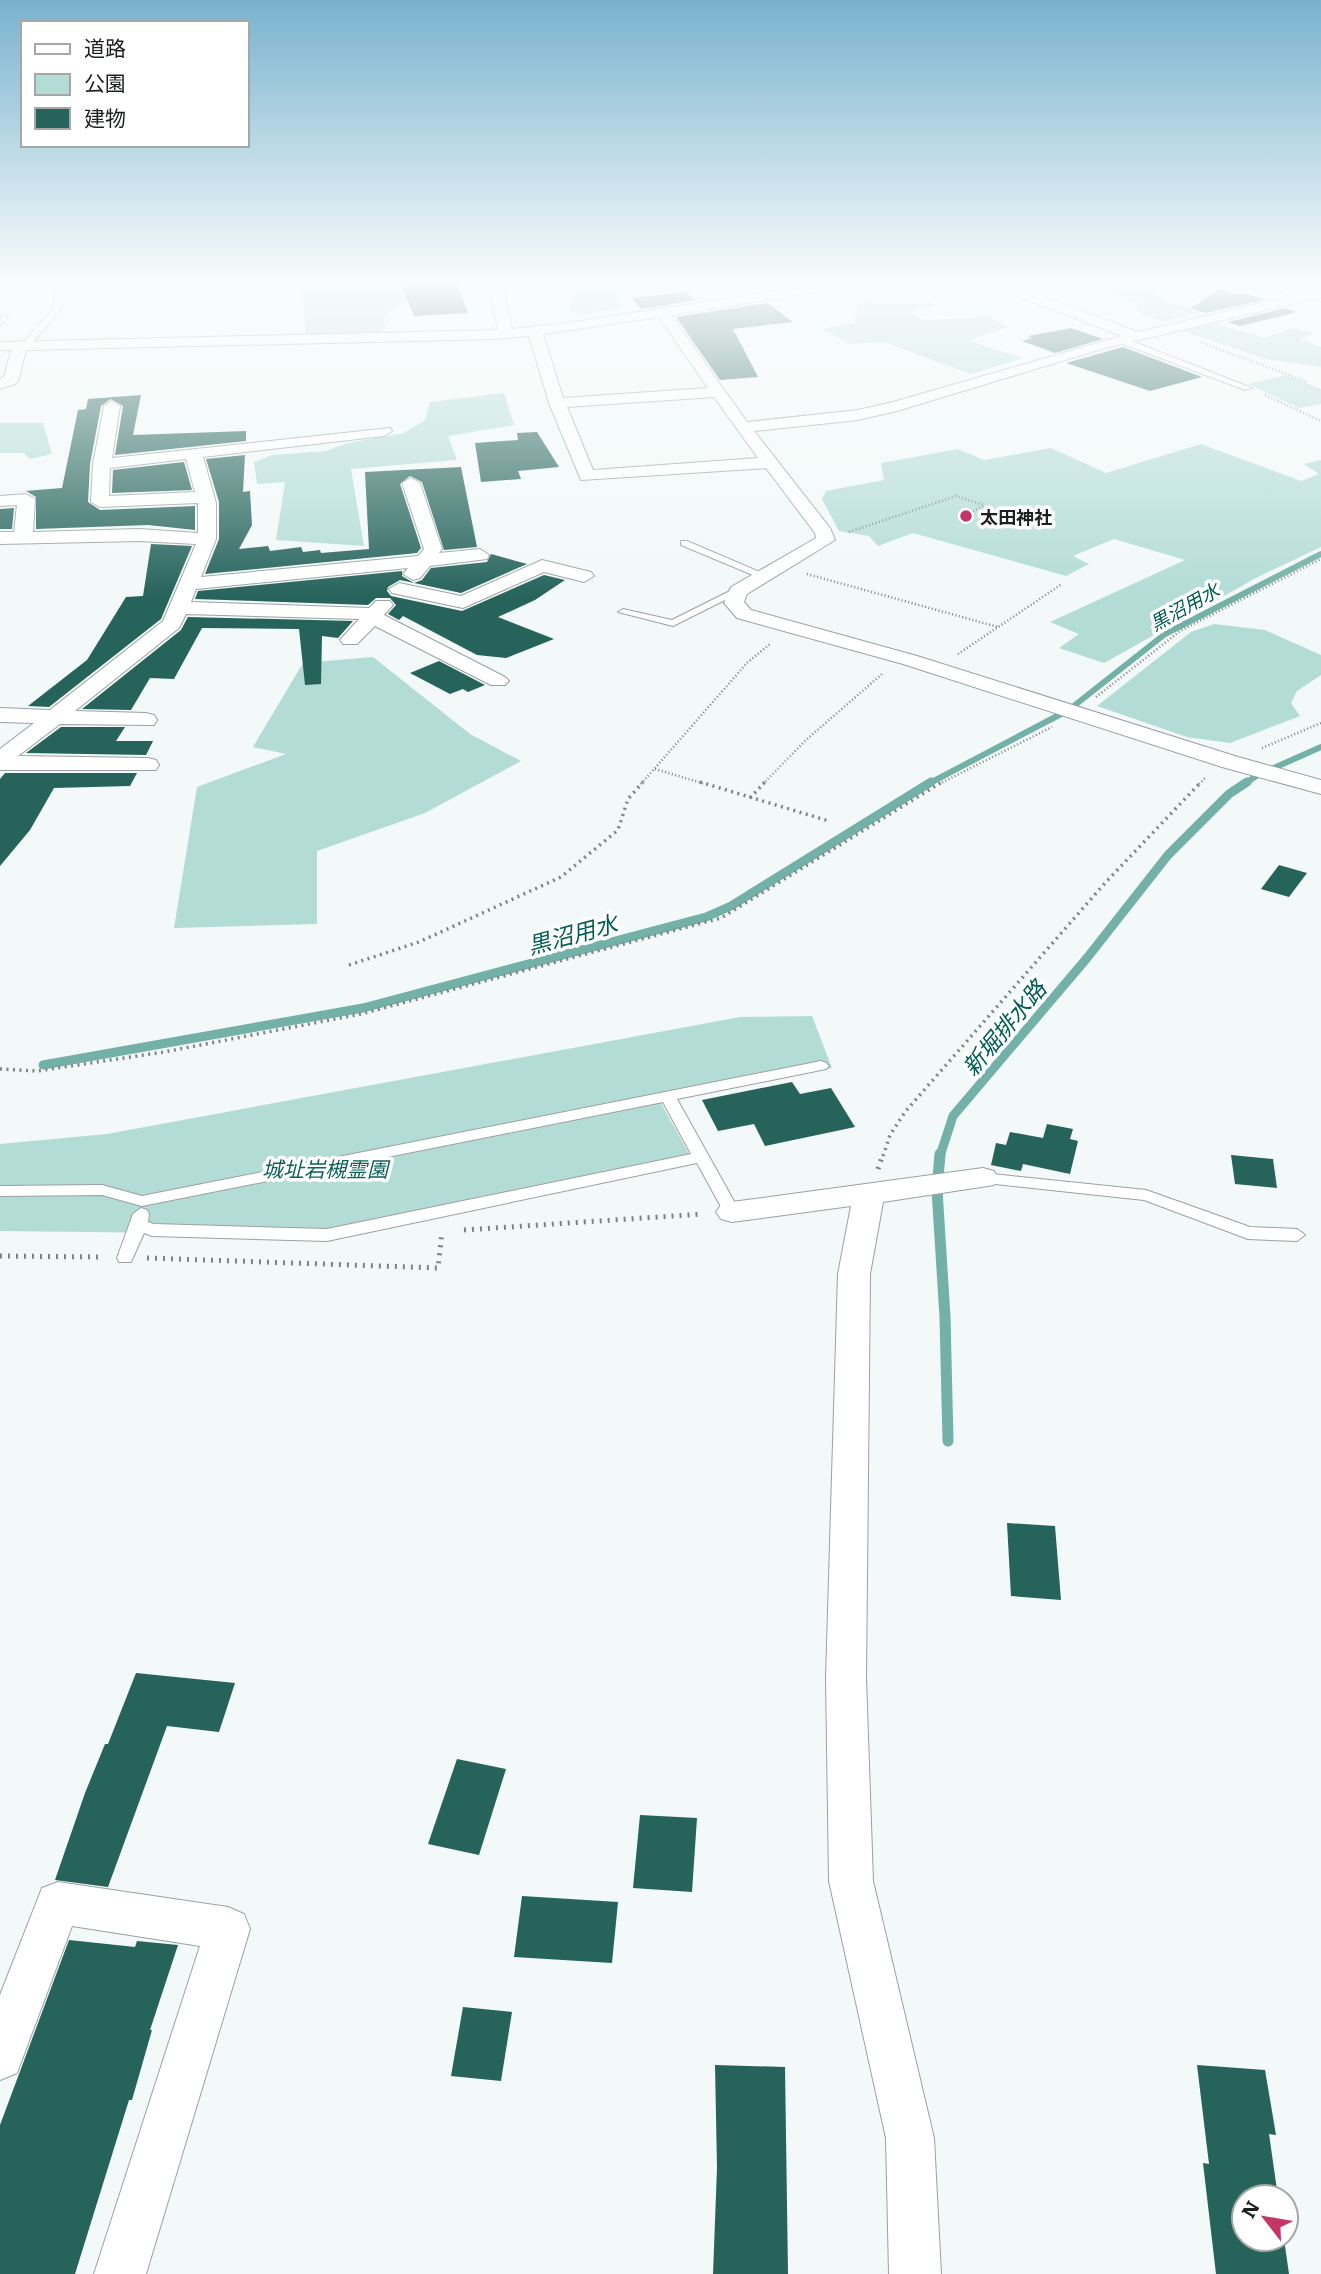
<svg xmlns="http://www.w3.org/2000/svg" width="1321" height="2274" font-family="Literata,'Noto Sans JP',serif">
  <rect width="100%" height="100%" fill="#f2f9f8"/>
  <path fill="#b3dcd6" d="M 301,280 L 389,280 L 390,283 L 422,295 C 404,300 392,305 382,322 L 387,326 L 380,334 L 306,334 Z
    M 571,280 L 611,280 L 621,307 L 578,315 L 570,309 Z
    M 1073,280 L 1105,280 L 1132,289 L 1153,291 L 1163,300 L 1201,312 L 1164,321 L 1134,311 L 1139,304 Z
    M 866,301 L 897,304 L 930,302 L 936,306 L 913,310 L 911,315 L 927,320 L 990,317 L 1007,327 L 968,341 L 1023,358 L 971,374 L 884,342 L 850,344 L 822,329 L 854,323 L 857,308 Z
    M 1213,323 L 1264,338 L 1293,328 L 1315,333 L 1299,339 L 1321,347 L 1321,367 L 1266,359 L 1181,330 Z
    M 1286,375 L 1321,389 L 1321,404 L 1299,408 L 1248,384 Z
    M 504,393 L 514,425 L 448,436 L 457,460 L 351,469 L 364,546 L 276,540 L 285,482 L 257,484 L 254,462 L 272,455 L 325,451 L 348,443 L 404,433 L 425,420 L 430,402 Z
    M 0,423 L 43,423 L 52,454 L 30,459 L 23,453 L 0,453 Z
    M 1201,444 L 1301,481 L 1319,474 L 1304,464 L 1321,460 L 1321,547 L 1256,578 L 1104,663 L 1059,648 L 1079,634 L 1050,622 L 1185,560 L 1114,539 L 1073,556 L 1089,564 L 1066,576 L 913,533 L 878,546 L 869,536 L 839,531 L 822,499 L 826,491 L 884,480 L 881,463 L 958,449 L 984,460 L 1051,448 L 1106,473 Z
    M 1214,624 L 1265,630 L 1321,655 L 1321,675 L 1297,691 L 1291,703 L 1300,716 L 1230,743 L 1187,737 L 1097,706 L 1191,632 Z
    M 373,657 L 470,734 L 521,761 L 425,813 L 317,851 L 317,924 L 174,928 L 197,787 L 286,754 L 253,747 L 303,663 Z
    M 812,1016 L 832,1068 L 661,1103 L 694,1163 L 331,1240 L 175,1233 L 0,1231 L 0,1144 L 107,1134 L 740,1017 Z"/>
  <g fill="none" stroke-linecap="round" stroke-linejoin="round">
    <path stroke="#73b0a7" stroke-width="6" d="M 1075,705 L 1165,634 L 1321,554
      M 928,784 L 1063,713
      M 1244,784 L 1258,775 L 1321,747"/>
    <path stroke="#73b0a7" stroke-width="9" d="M 43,1065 L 363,1008 L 706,917 L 731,906 L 931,782
      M 940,1156 L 953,1116 L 1087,958 L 1168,855 L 1229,794 L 1247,782"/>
    <path stroke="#73b0a7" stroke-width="11" d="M 940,1154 L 937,1190 L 945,1317 L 948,1441"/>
  </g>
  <path fill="#25635b" d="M 399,280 L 456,280 L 468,313 L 414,316 Z
    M 1220,289 L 1235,294 L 1248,294 L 1264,300 L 1205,313 L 1191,308 Z
    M 685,292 L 697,300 L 641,309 L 631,298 Z
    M 767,303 L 793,322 L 733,329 L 758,377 L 720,380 L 676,317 Z
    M 1286,308 L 1297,312 L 1240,326 L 1228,322 Z
    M 1071,328 L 1103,339 L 1055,353 L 1022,341 L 1032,338 L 1028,336 Z
    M 1123,347 L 1202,377 L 1150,391 L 1066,363 Z
    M 141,395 L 133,435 L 246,431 L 246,441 L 115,455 L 123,406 L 111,399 L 101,406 L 90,464 L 88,502 L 100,510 L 195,506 L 195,530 L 148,525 L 36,529 L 36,497 L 26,491 L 0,493 L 62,488 L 78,410 L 86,409 L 88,399 Z
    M 537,432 L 559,467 L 518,471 L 521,479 L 481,482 L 475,443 L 518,440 L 517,433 Z
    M 245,455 L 243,492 L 250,491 L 252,525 L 239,549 L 268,546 L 270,551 L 301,547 L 303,552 L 320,550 L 321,553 L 369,549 L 365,472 L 461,467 L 477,547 L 444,550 L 422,482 L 410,476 L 400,484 L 421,548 L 417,553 L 205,574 L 219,539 L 219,502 L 206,459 Z
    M 184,462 L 192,490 L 112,493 L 113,470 Z
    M 14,508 L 12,529 L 0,529 L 0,509 Z
    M 151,544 L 192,546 L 161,619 L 49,707 L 28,706 L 87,660 L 126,597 L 143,596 Z
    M 491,554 L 527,564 L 461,593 L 400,580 L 388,587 L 387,591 L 391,596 L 462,611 L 544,575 L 565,580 L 535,600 L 498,617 L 554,639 L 506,658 L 477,655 L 403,616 L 399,620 L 388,614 L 396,605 L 390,598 L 376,598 L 368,605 L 195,599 L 198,591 L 402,571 L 402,576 L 414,583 L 422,580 L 431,568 L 487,562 Z
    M 188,617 L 353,621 L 338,638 L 322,636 L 321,684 L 305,685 L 299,629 L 202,628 L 174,679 L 150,678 L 131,710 L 82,709 L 181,630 Z
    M 439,661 L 485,685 L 468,692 L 463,689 L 450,694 L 410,673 Z
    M 61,727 L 125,727 L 116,741 L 153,741 L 146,755 L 26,753 Z
    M 5,773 L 137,773 L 130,786 L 54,788 L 30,830 L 0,866 L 0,779 Z
    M 1279,865 L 1307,873 L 1289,897 L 1261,889 Z
    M 792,1082 L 800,1094 L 831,1088 L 855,1127 L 765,1146 L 754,1124 L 718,1131 L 702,1100 Z
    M 1047,1124 L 1073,1129 L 1070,1139 L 1078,1141 L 1070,1174 L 1023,1164 L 1021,1171 L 991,1165 L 996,1143 L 1006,1145 L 1010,1132 L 1043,1138 Z
    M 1231,1155 L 1273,1159 L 1277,1188 L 1235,1184 Z
    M 1007,1523 L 1055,1526 L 1061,1600 L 1011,1596 Z
    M 136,1673 L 235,1683 L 219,1732 L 167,1726 L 108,1887 L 55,1880 L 85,1793 L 105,1744 L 108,1744 Z
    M 457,1759 L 506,1769 L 479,1855 L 428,1844 Z
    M 640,1815 L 697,1818 L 692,1892 L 633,1888 Z
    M 522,1896 L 618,1902 L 612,1963 L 514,1957 Z
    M 69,1940 L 135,1947 L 137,1941 L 178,1945 L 150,2030 L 152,2030 L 132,2100 L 129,2100 L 75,2274 L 0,2274 L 0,2125 Z
    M 463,2007 L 512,2012 L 501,2081 L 451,2076 Z
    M 715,2065 L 785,2067 L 788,2274 L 713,2274 L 717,2168 Z
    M 1197,2065 L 1265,2070 L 1276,2135 L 1269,2134 L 1278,2197 L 1244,2197 L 1244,2239 L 1284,2239 L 1289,2274 L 1216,2274 L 1203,2163 L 1209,2164 Z"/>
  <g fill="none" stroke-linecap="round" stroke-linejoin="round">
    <g stroke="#9ba1a0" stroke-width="2">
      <path id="lane" d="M 56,291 L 63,293 L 60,310 L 28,348 L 22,348 L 22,344 L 52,310 Z
        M 1,315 L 8,317 L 0,326 Z
        M 1118,338 L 1124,338 L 1252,388 L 1245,390 L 1118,342 Z
        M 681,541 L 687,541 L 769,576 L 760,578 L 681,545 Z
        M 734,589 L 743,591 L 673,626 L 618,612 L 623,609 L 672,620 Z
        M 821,1061 L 826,1063 L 829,1066 L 826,1069 L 677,1099 L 740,1212 L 732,1218 L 726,1216 L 697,1163 L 327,1241 L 152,1236 L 144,1233 L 131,1262 L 119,1262 L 117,1258 L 133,1214 L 141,1208 L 147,1210 L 149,1214 L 148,1222 L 154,1224 L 327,1229 L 691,1154 L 663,1102 L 142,1206 L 102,1195 L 0,1196 L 0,1186 L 102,1185 L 142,1196 Z
        M 983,1173 L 1146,1190 L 1250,1227 L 1297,1229 L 1305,1235 L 1297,1241 L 1248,1239 L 1144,1200 L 977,1182 L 975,1178 L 977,1174 Z"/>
    </g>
    <g stroke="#9ba1a0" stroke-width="2">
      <path id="street" d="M 488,280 L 502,280 L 512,329 L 575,322 L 846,280 L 877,280 L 870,284 L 671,315 L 747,422 L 858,410 L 893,402 L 1122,336 L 982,283 L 980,280 L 999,280 L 1138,332 L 1291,296 L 1255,283 L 1253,280 C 1279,280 1297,294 1321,289 L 1321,297 L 1105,348 L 897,411 L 858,420 L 754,431 L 830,528 L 835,540 L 747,594 L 744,602 L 751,610 L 917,656 L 1238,757 L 1321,780 L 1321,794 L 1222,767 L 903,664 L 737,618 L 724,603 L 731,587 L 816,538 L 815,533 L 766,468 L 581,480 L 549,403 L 529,336 L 495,339 L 26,350 L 18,381 L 15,384 L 0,389 L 0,379 L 4,377 L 11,350 L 0,350 L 0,342 L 498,330 ZM 659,317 L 708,388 L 563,398 L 543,334 ZM 714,397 L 758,458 L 593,470 L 567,407 Z
        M 112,401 L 120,406 L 112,458 L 390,428 L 392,431 L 384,436 L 203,457 L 216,503 L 216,539 L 201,577 L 418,556 L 424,549 L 402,483 L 411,478 L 420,483 L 442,549 L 439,553 L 480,549 L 489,555 L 487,559 L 430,566 L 420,578 L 413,580 L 403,574 L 408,568 L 196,589 L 191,602 L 369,608 L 376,601 L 390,601 L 393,605 L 384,615 L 505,677 L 509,681 L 505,685 L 491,685 L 375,626 L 357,644 L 343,644 L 340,640 L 359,619 L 186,614 L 179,628 L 75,711 L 146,713 L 154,715 L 157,720 L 154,725 L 60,724 L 18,756 L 148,758 L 156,760 L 159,765 L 156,770 L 0,770 L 0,749 L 34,723 L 0,722 L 0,708 L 50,710 L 163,621 L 196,544 L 139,541 L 0,544 L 0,532 L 14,532 L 17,505 L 0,506 L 0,496 L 26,494 L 35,499 L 33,532 L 139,529 L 198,533 L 198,503 L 100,507 L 91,502 L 93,464 L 104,406 ZM 186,459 L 195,492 L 109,496 L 110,468 Z
        M 542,560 L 591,572 L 594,576 L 584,582 L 544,572 L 463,608 L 392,593 L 389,589 L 399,583 L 461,596 Z
        M 983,1168 L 994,1171 L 998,1178 L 994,1185 L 883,1202 L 870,1274 L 866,1678 L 873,1881 L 934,2138 L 941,2274 L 889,2274 L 886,2138 L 829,1881 L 826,1678 L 838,1274 L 851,1206 L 732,1222 L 721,1219 L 716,1212 L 721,1205 L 732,1202 Z
        M 58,1882 L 228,1907 L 244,1914 L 250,1929 L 146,2274 L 94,2274 L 200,1946 L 72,1926 L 17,2073 L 0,2080 L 0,1995 L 42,1888 Z"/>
    </g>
    <path stroke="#7e8282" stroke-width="2.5" stroke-dasharray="1 2.5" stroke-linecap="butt" d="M 1200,342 L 1308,382
      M 1265,395 L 1321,421
      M 849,532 L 956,496 L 984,505 L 973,512
      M 807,574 L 998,627
      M 958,654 L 1062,584
      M 1096,697 L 1180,631 L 1321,559
      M 1262,748 L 1321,723
      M 655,769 L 705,784
      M 641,784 L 747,663 L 771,643
      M 763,784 L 806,740 L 882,674
      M 939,784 L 1052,727
      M 1199,784 L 1205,778"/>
    <path stroke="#7e8282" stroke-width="3.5" stroke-dasharray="2 4.5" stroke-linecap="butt" d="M 700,782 L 829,821
      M 750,798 L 765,782
      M 349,965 L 419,942 L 561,877 L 618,830 L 628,799 L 643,782
      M 0,1069 L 37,1071 L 164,1052 L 361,1014 L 721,918 L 942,782
      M 883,1156 L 890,1135 L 905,1112 L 1105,883 L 1201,782"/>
    <path stroke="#7e8282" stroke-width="5" stroke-dasharray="2 6" stroke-linecap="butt" d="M 878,1169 L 883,1154
      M 464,1230 L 703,1214
      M 0,1256 L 104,1257
      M 147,1258 L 438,1268 L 442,1232"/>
    <use href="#lane" fill="#fff" fill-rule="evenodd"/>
    <use href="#street" fill="#fff" fill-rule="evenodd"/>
  </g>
  <linearGradient id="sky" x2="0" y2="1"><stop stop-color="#79b2ce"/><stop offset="0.47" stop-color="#f9fcfc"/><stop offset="1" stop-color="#f9fcfc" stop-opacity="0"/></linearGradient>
  <rect width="1321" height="598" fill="url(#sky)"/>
  <circle fill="#c33667" stroke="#fff" stroke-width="2.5" cx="966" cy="516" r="7"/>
  <g text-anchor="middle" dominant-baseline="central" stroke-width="7" stroke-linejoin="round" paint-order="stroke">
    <g font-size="18" font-weight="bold" fill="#1e2020" stroke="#fff" text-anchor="start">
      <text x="980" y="516">太田神社</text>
    </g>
    <g font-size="19" font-style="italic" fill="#015c54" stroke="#fff">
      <text transform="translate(1184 606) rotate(-29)">黒沼用水</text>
    </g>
    <g font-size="21" font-style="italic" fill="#0d625a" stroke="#fff">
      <text x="325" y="1167">城址岩槻霊園</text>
    </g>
    <g font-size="23" font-style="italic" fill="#015c54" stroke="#fff">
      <text transform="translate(572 933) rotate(-15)">黒沼用水</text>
      <text transform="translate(1003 1027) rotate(-50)">新堀排水路</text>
    </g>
  </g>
  <rect x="21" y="21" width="228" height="126" fill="#ffffff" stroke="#a5a6a6" stroke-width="2"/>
  <rect x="35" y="44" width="35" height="10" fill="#ffffff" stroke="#a5a6a6" stroke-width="2"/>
  <text x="84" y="56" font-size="21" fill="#1e2020">道路</text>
  <rect x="35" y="74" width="35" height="21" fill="#b3dcd6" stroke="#a5a6a6" stroke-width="2"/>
  <text x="84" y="91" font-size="21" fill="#1e2020">公園</text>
  <rect x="35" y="108" width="35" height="21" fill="#25635b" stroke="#a5a6a6" stroke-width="2"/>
  <text x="84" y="126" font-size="21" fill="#1e2020">建物</text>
  <g transform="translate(1265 2218) rotate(301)"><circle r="33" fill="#ffffff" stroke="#a5a6a6" stroke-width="2"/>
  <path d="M0-5L12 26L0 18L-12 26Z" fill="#c33667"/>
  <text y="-10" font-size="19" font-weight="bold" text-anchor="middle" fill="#1e2020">N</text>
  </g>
</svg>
